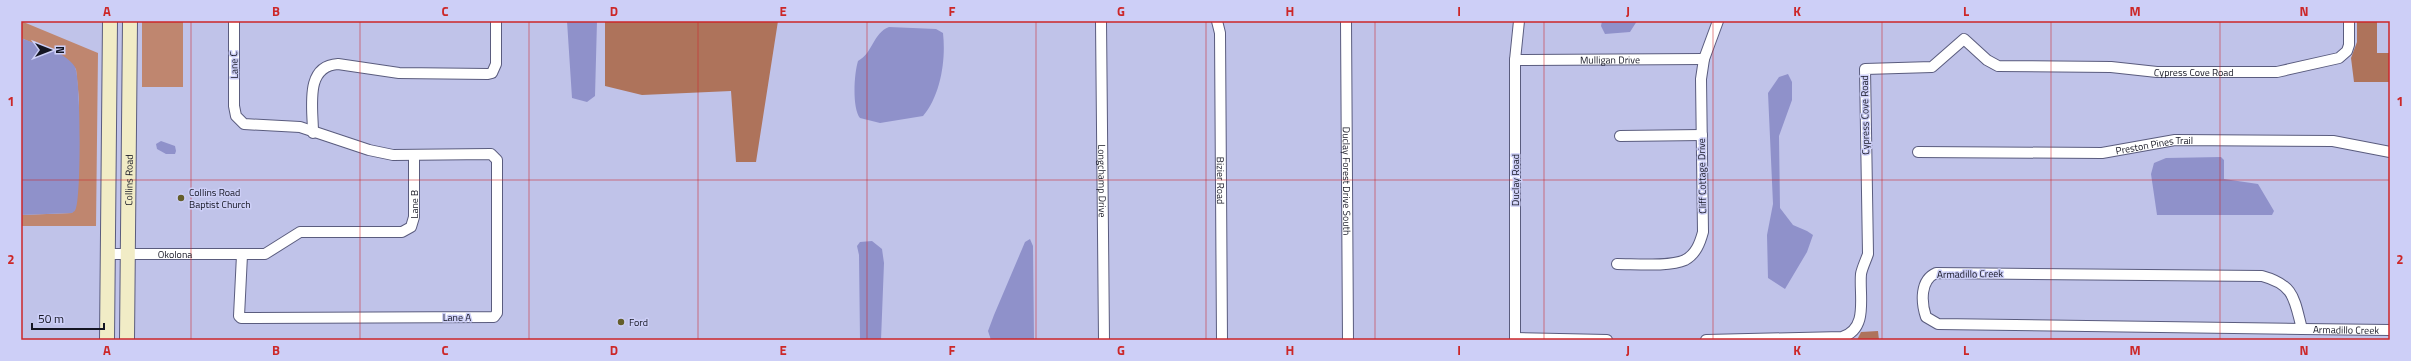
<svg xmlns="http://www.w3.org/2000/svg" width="2411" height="361" font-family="'Titillium Web',sans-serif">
  <rect width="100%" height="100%" fill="#c0c3e9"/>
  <path fill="#bf866f" d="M 21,21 L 98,53 L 96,226 L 21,226 L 21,215 L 72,213 L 78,187 L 79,100 L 76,69 L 56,53 L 21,38 Z
    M 142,21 L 183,21 L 183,87 L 142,87 Z"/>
  <path fill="#ae735b" d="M 605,21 L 778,21 L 756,162 L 736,162 L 731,91 L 642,95 L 605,86 Z
    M 2357,21 L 2377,21 L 2377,53 L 2390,53 L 2390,82 L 2354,82 L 2351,58 L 2357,42 Z
    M 1878,331 L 1879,340 L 1857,340 L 1861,332 Z"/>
  <path fill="#8f91ca" d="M 567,21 L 597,21 L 595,96 L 587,102 L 572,98 Z
    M 1602,21 L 1637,21 L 1630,32 L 1605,34 L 1601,26 Z
    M 889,27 L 936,29 L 943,33 C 946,59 941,95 923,116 L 880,123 L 860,118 C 852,108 854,74 858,61 C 873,53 873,33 889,27 Z
    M 21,38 C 37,45 65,51 75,67 C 81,78 81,194 76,208 C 75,211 75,211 72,213 L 21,215 Z
    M 1788,74 L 1792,82 L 1792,100 L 1779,136 L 1780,208 L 1793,225 L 1807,231 L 1813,235 L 1807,252 L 1785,289 L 1768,278 L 1767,235 L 1773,204 L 1768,93 L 1779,77 Z
    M 161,141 L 175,146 L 176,151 L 175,154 L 166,154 L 157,149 L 156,144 Z
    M 2221,157 L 2224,160 L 2224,179 L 2258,184 L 2274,211 L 2272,215 L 2157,215 L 2151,174 L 2154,163 L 2166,158 Z
    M 1030,239 L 1033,246 L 1034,340 L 991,340 L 988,331 L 994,315 L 1025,242 Z
    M 872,241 L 882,249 L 884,263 L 881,340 L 860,340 L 859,255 L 857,246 L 860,242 Z"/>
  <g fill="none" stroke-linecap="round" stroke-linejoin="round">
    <g stroke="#5a5c7e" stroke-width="12">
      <g id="street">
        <path d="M 234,21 L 234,106 L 236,116 L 244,124 L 300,127 L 369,150 L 393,155 L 491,154 L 497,160 L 497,313 L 494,317 L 241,318 L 239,316 L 242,255"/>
        <path id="s1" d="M 1101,21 L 1104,340"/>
        <path id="s2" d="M 1217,21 L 1220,33 L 1222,340"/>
        <path id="s3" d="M 1346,21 L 1348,340"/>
        <path id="s4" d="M 1515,60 L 1704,59"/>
        <path d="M 313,133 C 313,108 304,66 338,64 L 399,73 L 488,74 L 492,73 L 496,64 L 496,21"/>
        <path d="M 1620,136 L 1702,135"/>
        <path id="s5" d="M 1918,152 L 2102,153 L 2175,140 L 2333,141 L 2390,152"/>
        <path id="s6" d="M 108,254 L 265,254 L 300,232 L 402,232 L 411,227 L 414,217 L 414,156"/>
        <path d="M 1617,264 C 1635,264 1670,267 1685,260 C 1696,254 1700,243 1703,232 L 1701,79 L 1704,59 L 1718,21"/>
        <path d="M 1936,273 L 2262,276 C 2295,285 2294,299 2302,329 L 1938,324 L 1926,317 C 1921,302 1920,280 1936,273 Z"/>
        <path id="s7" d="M 2302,329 L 2390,330"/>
        <path d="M 1515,338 L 1607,340"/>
        <path d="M 1515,340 L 1515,60 L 1519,21"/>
        <path id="s8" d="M 1706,340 L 1842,337 C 1869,329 1859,296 1861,274 C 1862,268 1866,260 1868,254 L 1865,69 L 1932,67 L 1964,39 L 1987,60 L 1998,66 L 2111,67 L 2157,72 L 2277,72 L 2339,58 L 2347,51 L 2349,45 L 2349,21"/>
      </g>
    </g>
    <g stroke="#5a5c7e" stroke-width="16">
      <g id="secondary">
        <path d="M 107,340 L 110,21"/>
        <path id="s9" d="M 127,340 L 130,21"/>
      </g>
    </g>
    <use href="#street" stroke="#fff" stroke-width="10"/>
    <use href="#secondary" stroke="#f1ecc6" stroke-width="14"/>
  </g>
  <path fill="none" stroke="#cc2728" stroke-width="1" stroke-opacity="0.55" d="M 191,21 L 191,340M 360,21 L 360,340M 529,21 L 529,340M 698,21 L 698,340M 867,21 L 867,340M 1036,21 L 1036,340M 1206,21 L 1206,340M 1375,21 L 1375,340M 1544,21 L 1544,340M 1713,21 L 1713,340M 1882,21 L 1882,340M 2051,21 L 2051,340M 2220,21 L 2220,340M 21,180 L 2390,180"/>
  <g fill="#645e2a" stroke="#cdcff7" stroke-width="1.5">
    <circle cx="181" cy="198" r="4"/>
    <circle cx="621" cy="322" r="4"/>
  </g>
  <g text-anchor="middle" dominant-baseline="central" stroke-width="3" stroke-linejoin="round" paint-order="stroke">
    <g font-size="10" fill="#141522" stroke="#cdcff7">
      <text stroke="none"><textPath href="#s4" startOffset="95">Mulligan Drive</textPath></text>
      <text transform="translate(234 65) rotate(-91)">Lane C</text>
      <text stroke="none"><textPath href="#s8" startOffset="763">Cypress Cove Road</textPath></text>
      <text transform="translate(1865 115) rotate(-91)">Cypress Cove Road</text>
      <text stroke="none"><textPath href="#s5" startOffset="237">Preston Pines Trail</textPath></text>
      <text transform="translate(1702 176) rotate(-91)">Cliff Cottage Drive</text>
      <text stroke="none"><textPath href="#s9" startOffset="160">Collins Road</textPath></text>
      <text stroke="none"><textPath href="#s1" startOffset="160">Longchamp Drive</textPath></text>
      <text stroke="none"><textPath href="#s2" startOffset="160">Bizier Road</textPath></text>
      <text stroke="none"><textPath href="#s3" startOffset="160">Duclay Forest Drive South</textPath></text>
      <text transform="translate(1515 180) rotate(-90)">Duclay Road</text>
      <text stroke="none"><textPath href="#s6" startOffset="334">Lane B</textPath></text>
      <text stroke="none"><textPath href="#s6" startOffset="67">Okolona</textPath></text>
      <text transform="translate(1970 274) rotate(-1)">Armadillo Creek</text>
      <text x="457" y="317">Lane A</text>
      <text stroke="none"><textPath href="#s7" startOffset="44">Armadillo Creek</textPath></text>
    </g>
    <g font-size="10" fill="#141522" stroke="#cdcff7" text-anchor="start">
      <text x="189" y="192">Collins Road<tspan x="189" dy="12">Baptist Church</tspan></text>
      <text x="629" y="322">Ford</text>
    </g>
  </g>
  <rect width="2411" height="361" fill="none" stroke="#cdcff7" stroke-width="44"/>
  <g transform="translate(50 50) rotate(90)" stroke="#cdcff7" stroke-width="3" paint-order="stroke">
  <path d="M0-3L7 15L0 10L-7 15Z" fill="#141522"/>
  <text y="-6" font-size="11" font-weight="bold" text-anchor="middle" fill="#141522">N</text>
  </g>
  <path d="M32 323v6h72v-6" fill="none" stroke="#141522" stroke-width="2"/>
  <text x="38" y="323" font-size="12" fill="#141522" stroke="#cdcff7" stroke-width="3" paint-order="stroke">50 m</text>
  <rect x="22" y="22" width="2367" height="317" fill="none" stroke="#cc2728" stroke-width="1.5"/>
  <g font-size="13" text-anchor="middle" font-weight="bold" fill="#cc2728">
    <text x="107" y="16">A</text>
    <text x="276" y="16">B</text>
    <text x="445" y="16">C</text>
    <text x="614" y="16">D</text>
    <text x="783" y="16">E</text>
    <text x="952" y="16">F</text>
    <text x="1121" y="16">G</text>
    <text x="1290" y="16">H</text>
    <text x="1459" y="16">I</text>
    <text x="1628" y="16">J</text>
    <text x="1797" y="16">K</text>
    <text x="1966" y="16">L</text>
    <text x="2135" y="16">M</text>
    <text x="2304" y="16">N</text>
    <text x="11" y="106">1</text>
    <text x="2400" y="106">1</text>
    <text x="11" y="264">2</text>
    <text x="2400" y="264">2</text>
    <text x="107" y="355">A</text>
    <text x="276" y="355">B</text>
    <text x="445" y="355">C</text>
    <text x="614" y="355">D</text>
    <text x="783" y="355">E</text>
    <text x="952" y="355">F</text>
    <text x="1121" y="355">G</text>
    <text x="1290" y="355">H</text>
    <text x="1459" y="355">I</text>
    <text x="1628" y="355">J</text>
    <text x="1797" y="355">K</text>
    <text x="1966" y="355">L</text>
    <text x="2135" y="355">M</text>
    <text x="2304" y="355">N</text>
  </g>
</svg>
